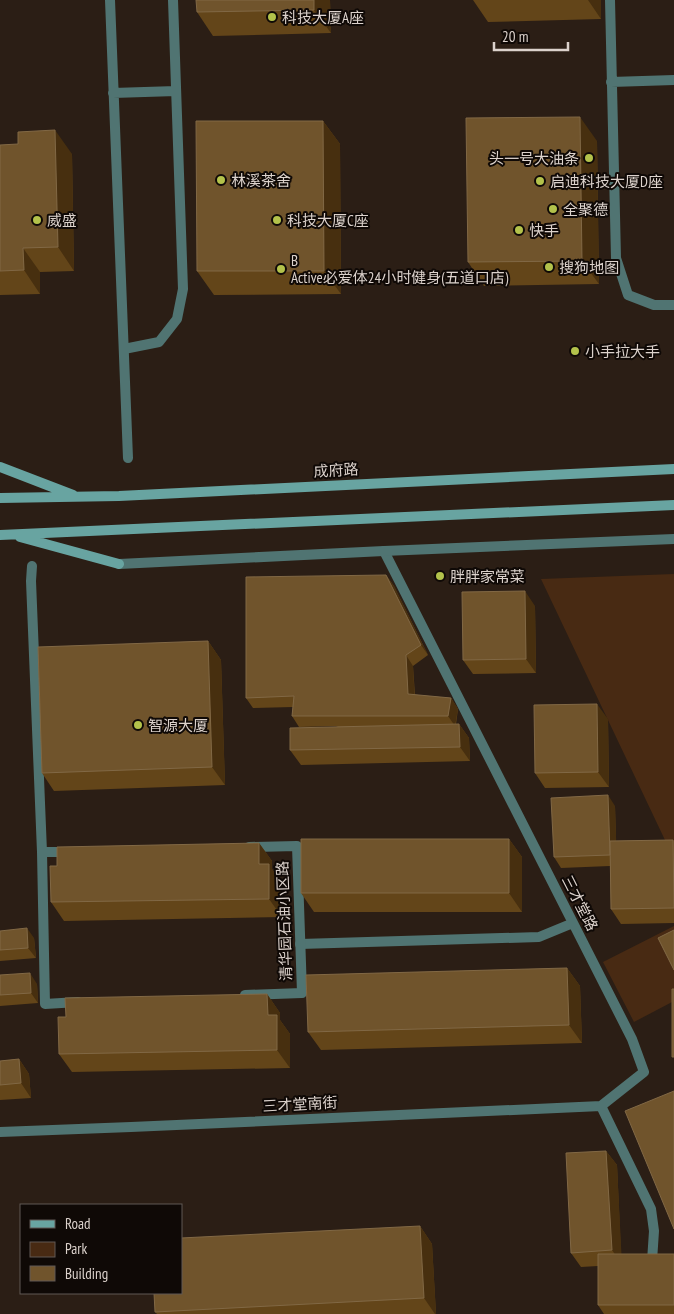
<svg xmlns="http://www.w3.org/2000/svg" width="674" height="1314" font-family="'PT Sans Narrow','Noto Sans SC',sans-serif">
  <rect width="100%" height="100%" fill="#2b1e15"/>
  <path fill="#482a13" d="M 674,574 L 674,859 L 541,579 Z
    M 674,926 L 674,1001 L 634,1022 L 603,962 Z"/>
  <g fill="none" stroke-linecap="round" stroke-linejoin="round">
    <path stroke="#507472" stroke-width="10" d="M 110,0 L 128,458
      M 610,0 L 616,258 L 628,295 L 654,305 L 674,305
      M 611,82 L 674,80
      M 113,93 L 176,91
      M 124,349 L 159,342 L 177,319 L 183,289 L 173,0
      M 384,551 L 632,1039 L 644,1072 L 601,1106 L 651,1209 L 654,1231 L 652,1261
      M 300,944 L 539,937 L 573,923
      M 0,1132 L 131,1127 L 601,1106"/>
    <path stroke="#507472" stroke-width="10" d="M 32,566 L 31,581 L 42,852 L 45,1004 L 78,1002
      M 42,852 L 70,852
      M 245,995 L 302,993 L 297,846 L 249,847"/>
    <path stroke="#507472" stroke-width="10" d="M 119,564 L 384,551 L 674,539"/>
    <path stroke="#68a4a1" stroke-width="10" d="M 0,467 L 73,495
      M 0,498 L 119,496 L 674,469
      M 0,535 L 674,505
      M 20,537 L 119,564"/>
  </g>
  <path fill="#634519" d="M 330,0 L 331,33 L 213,36 L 197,12 Z
    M 473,0 L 601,0 L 601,19 L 488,22 Z
    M 323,121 L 340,144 L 341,294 L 214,295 L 197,271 Z
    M 597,141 L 599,284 L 484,286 L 468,262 Z
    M 0,145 L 72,154 L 74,271 L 40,272 L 40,294 L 0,295 Z
    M 386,575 L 394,586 L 428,655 L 413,666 L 415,695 L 451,698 L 458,709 L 456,724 L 459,724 L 469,738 L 470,761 L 301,765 L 290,750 L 338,726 L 299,727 L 292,716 L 293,707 L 253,708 L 246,698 Z
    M 535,606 L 536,673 L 473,674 L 463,660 Z
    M 208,641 L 221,660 L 225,785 L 54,791 L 42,773 Z
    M 608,719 L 609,787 L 545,788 L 535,773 Z
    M 615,806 L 616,841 L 673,840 L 674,841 L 674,923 L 621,924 L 611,909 L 610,866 L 561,868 L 554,857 Z
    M 509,839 L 522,857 L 522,912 L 314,912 L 301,893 Z
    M 259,843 L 272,861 L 272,869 L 281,882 L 282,917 L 64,921 L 51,902 L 57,866 Z
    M 0,931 L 34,938 L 36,958 L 0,961 Z
    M 567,968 L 580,986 L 582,1043 L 321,1050 L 308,1032 Z
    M 0,975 L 37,984 L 38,1003 L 0,1006 Z
    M 267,994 L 280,1013 L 280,1020 L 290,1034 L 290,1068 L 72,1072 L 59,1054 L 66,1017 Z
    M 19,1059 L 29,1074 L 31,1098 L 0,1100 L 0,1061 Z
    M 606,1151 L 617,1165 L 621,1254 L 674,1254 L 674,1314 L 604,1314 L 598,1305 L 598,1266 L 581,1267 L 571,1253 Z
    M 420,1226 L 432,1244 L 436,1314 L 157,1314 L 155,1312 Z"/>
  <path fill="#472f0f" d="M 314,0 L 330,0 L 331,33 L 314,10 Z
    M 588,0 L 601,0 L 601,19 Z
    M 580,117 L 597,141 L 599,284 L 582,261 Z
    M 323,121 L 340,144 L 341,294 L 324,271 Z
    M 55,130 L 72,154 L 74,271 L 58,247 Z
    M 23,248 L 40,272 L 40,294 L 24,270 Z
    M 386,575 L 394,586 L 428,655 L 421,645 Z
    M 525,591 L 535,606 L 536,673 L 526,659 Z
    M 208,641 L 221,660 L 225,785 L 212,767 Z
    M 406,655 L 413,666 L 415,704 L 408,694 Z
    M 451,698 L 458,709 L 455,726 L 448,716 Z
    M 597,704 L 608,719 L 609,787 L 598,772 Z
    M 459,724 L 469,738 L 470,761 L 460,747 Z
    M 608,795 L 615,806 L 617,866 L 610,855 Z
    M 509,839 L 522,857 L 522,912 L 509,893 Z
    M 259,843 L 272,861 L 272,869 L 281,882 L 282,917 L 269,899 L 259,864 Z
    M 27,928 L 34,938 L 36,958 L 28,948 Z
    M 567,968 L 580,986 L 582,1043 L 569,1025 Z
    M 30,973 L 37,984 L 38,1003 L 31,993 Z
    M 267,994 L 280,1013 L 280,1020 L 290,1034 L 290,1068 L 277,1050 L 268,1015 Z
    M 19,1059 L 29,1074 L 31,1098 L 21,1083 Z
    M 606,1151 L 617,1165 L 622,1265 L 612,1250 Z
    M 420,1226 L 432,1244 L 436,1314 L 435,1314 L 424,1298 Z"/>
  <path fill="#70542c" stroke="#816845" d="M 196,0 L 314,0 L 314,10 L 197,12 Z
    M 580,117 L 582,261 L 468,262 L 466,118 Z
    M 196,121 L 323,121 L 324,271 L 197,271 Z
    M 55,130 L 58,247 L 23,248 L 24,270 L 0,271 L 0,145 L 18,144 L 18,132 Z
    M 386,575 L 421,645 L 406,655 L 408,694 L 451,698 L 448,716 L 292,716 L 294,696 L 246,698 L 246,577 Z
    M 525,591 L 526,659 L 463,660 L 462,592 Z
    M 208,641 L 212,767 L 42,773 L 38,647 Z
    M 597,704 L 598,772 L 535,773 L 534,705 Z
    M 459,724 L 460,747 L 290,750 L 290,728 Z
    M 608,795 L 610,855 L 554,857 L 551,798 Z
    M 301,839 L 509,839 L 509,893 L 301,893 Z
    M 673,840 L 674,908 L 611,909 L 610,841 Z
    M 259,843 L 259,864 L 269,864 L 269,899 L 51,902 L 50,866 L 57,866 L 57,847 Z
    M 27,928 L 28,948 L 0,950 L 0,931 Z
    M 674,930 L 674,970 L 658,938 Z
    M 567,968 L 569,1025 L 308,1032 L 306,975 Z
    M 30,973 L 31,993 L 0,995 L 0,975 Z
    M 672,989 L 674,989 L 674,1057 L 672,1057 Z
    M 267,994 L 268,1015 L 277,1015 L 277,1050 L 59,1054 L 58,1017 L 66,1017 L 65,998 Z
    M 19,1059 L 21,1083 L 0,1085 L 0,1061 Z
    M 674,1091 L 674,1229 L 625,1111 Z
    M 606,1151 L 612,1250 L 571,1253 L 566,1153 Z
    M 420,1226 L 424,1298 L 155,1312 L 154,1293 L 181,1293 L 181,1238 Z
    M 598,1254 L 674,1254 L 674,1305 L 598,1305 Z"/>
  <g fill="#b3c24b" stroke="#0f0906" stroke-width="2">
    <circle cx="272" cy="17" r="5"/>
    <circle cx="589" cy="158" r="5"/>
    <circle cx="221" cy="180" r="5"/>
    <circle cx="540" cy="181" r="5"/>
    <circle cx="553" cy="209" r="5"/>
    <circle cx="37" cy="220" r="5"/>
    <circle cx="277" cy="220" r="5"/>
    <circle cx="519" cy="230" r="5"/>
    <circle cx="549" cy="267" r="5"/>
    <circle cx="281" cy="269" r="5"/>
    <circle cx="575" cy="351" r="5"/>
    <circle cx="440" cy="576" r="5"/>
    <circle cx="138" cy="725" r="5"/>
  </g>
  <g text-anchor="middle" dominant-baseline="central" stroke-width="4" stroke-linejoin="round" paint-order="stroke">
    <g font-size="15" fill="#dcd2cc" stroke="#0f0906" text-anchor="start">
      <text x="282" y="17">科技大厦A座</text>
      <text x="579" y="158" text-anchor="end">头一号大油条</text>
      <text x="231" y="180">林溪茶舍</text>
      <text x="550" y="181">启迪科技大厦D座</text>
      <text x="563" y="209">全聚德</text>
      <text x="47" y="220">威盛</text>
      <text x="287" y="220">科技大厦C座</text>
      <text x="529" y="230">快手</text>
      <text x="291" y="260">B<tspan x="291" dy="17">Active必爱体24小时健身(五道口店)</tspan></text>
      <text x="559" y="267">搜狗地图</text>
      <text x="585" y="351">小手拉大手</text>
      <text x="450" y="576">胖胖家常菜</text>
      <text x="148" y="725">智源大厦</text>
    </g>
    <g font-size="15" fill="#dcd2cc" stroke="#0f0906">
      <text transform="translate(336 470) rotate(-3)">成府路</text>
      <text transform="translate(580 903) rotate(63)">三才堂路</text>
      <text transform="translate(284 921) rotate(-92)">清华园石油小区路</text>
      <text transform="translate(300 1104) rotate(-3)">三才堂南街</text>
    </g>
  </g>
  <rect x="20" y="1204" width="162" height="90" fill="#0f0906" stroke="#615955"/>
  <rect x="30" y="1220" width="25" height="8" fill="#68a4a1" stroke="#615955"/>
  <text x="65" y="1229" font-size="15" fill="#dcd2cc">Road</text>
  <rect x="30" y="1242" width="25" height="15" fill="#482a13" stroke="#615955"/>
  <text x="65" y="1254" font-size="15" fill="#dcd2cc">Park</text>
  <rect x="30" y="1266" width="25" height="15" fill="#70542c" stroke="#615955"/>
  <text x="65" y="1279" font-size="15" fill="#dcd2cc">Building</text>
  <path d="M494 42v8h74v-8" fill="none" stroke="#dcd2cc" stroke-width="2.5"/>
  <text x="502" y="42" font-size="15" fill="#dcd2cc" stroke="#0f0906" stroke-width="4" paint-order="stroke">20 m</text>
</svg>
